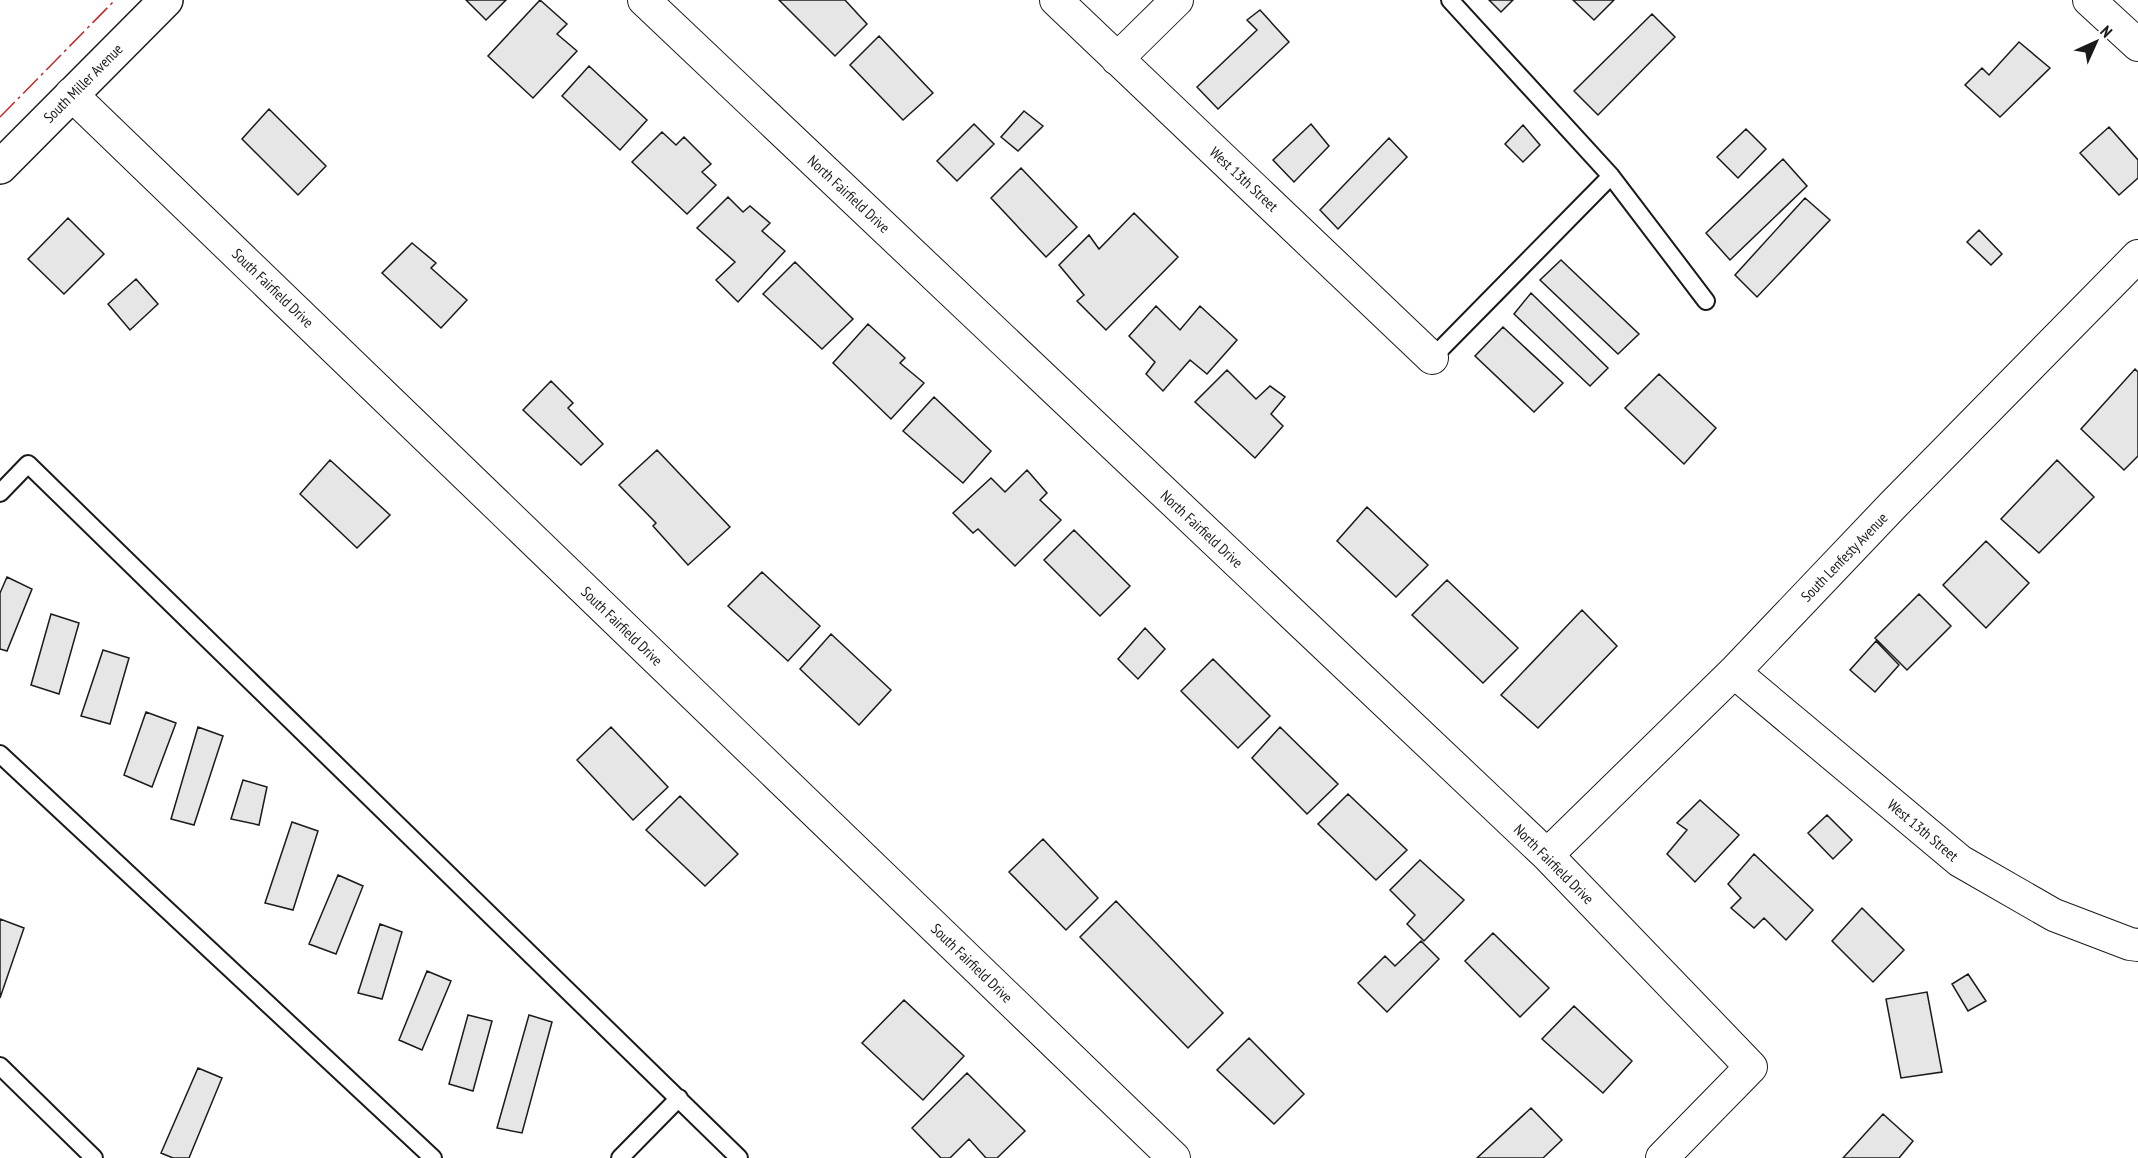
<svg xmlns="http://www.w3.org/2000/svg" width="2138" height="1158" font-family="'PT Sans Narrow',sans-serif">
  <rect width="100%" height="100%" fill="#fff"/>
  <path fill="#e6e6e6" stroke="#1a1a1a" stroke-width="1.5" d="M 466,0 L 506,0 L 486,20 Z
    M 540,0 L 567,24 L 557,34 L 577,51 L 533,98 L 488,56 Z
    M 779,0 L 845,0 L 867,24 L 835,56 Z
    M 1489,0 L 1513,0 L 1501,12 Z
    M 1573,0 L 1614,0 L 1594,20 Z
    M 1260,10 L 1289,42 L 1218,109 L 1197,87 L 1257,30 L 1247,20 Z
    M 1652,14 L 1675,37 L 1598,115 L 1574,91 Z
    M 879,36 L 933,93 L 903,120 L 850,65 Z
    M 2019,42 L 2050,68 L 2000,117 L 1965,85 L 1982,68 L 1989,75 Z
    M 589,66 L 647,120 L 620,150 L 562,96 Z
    M 269,109 L 326,166 L 298,195 L 242,139 Z
    M 1024,111 L 1043,126 L 1018,151 L 1001,137 Z
    M 974,124 L 994,144 L 957,181 L 937,161 Z
    M 1311,124 L 1329,146 L 1294,182 L 1273,160 Z
    M 1523,125 L 1540,145 L 1523,162 L 1505,144 Z
    M 2109,127 L 2138,160 L 2138,178 L 2119,195 L 2080,153 Z
    M 1746,129 L 1766,149 L 1738,178 L 1717,157 Z
    M 662,132 L 676,145 L 684,137 L 711,164 L 702,172 L 716,185 L 687,214 L 632,162 Z
    M 1389,138 L 1407,157 L 1338,229 L 1320,210 Z
    M 1783,159 L 1807,186 L 1730,260 L 1706,233 Z
    M 1021,168 L 1077,227 L 1046,257 L 991,198 Z
    M 728,197 L 743,212 L 750,206 L 770,223 L 762,231 L 785,251 L 738,302 L 716,280 L 735,262 L 697,228 Z
    M 1805,198 L 1830,220 L 1757,297 L 1735,275 Z
    M 1134,213 L 1178,257 L 1106,330 L 1077,301 L 1084,295 L 1059,265 L 1089,235 L 1099,249 Z
    M 68,218 L 104,254 L 64,294 L 28,259 Z
    M 1979,230 L 2002,254 L 1991,265 L 1967,242 Z
    M 412,243 L 436,263 L 431,268 L 467,300 L 441,328 L 382,273 Z
    M 1561,260 L 1639,334 L 1618,354 L 1540,280 Z
    M 795,262 L 853,319 L 822,349 L 763,294 Z
    M 136,279 L 158,304 L 130,330 L 108,304 Z
    M 1531,293 L 1608,368 L 1590,386 L 1514,314 Z
    M 1156,306 L 1180,330 L 1200,306 L 1237,340 L 1207,374 L 1190,360 L 1163,391 L 1146,374 L 1155,362 L 1129,336 Z
    M 868,324 L 905,358 L 900,363 L 924,383 L 891,419 L 833,363 Z
    M 1503,327 L 1563,383 L 1534,412 L 1475,356 Z
    M 2135,369 L 2138,372 L 2138,456 L 2124,470 L 2081,429 Z
    M 1227,370 L 1256,399 L 1270,386 L 1285,397 L 1271,414 L 1283,426 L 1255,458 L 1195,402 Z
    M 1659,374 L 1716,428 L 1684,464 L 1625,408 Z
    M 551,381 L 573,403 L 568,408 L 603,444 L 581,465 L 523,410 Z
    M 934,397 L 991,451 L 963,483 L 903,431 Z
    M 657,450 L 730,527 L 688,565 L 653,526 L 656,523 L 619,485 Z
    M 330,460 L 390,515 L 357,548 L 300,494 Z
    M 2057,460 L 2094,497 L 2039,553 L 2001,519 Z
    M 1027,470 L 1047,493 L 1040,500 L 1061,520 L 1015,566 L 978,529 L 973,533 L 953,513 L 991,478 L 1005,492 Z
    M 1367,507 L 1428,565 L 1396,597 L 1337,541 Z
    M 1074,530 L 1130,586 L 1100,616 L 1044,560 Z
    M 1986,541 L 2029,583 L 1986,628 L 1943,585 Z
    M 762,572 L 820,626 L 788,661 L 728,606 Z
    M 7,577 L 32,589 L 7,651 L 0,649 L 0,593 Z
    M 1447,580 L 1518,648 L 1483,683 L 1412,615 Z
    M 1919,594 L 1951,626 L 1907,670 L 1875,638 Z
    M 1582,610 L 1617,646 L 1538,728 L 1501,695 Z
    M 51,614 L 79,623 L 59,694 L 31,685 Z
    M 1145,628 L 1165,649 L 1138,679 L 1118,659 Z
    M 831,634 L 891,690 L 859,725 L 800,669 Z
    M 1876,641 L 1899,665 L 1875,692 L 1850,670 Z
    M 103,650 L 129,658 L 110,724 L 81,716 Z
    M 1213,659 L 1270,716 L 1238,748 L 1181,691 Z
    M 146,712 L 176,723 L 152,787 L 124,775 Z
    M 198,727 L 223,736 L 194,825 L 171,819 Z
    M 611,727 L 668,787 L 633,820 L 577,760 Z
    M 1280,727 L 1338,784 L 1307,814 L 1252,758 Z
    M 243,780 L 267,787 L 259,825 L 231,819 Z
    M 1348,794 L 1407,850 L 1376,880 L 1318,824 Z
    M 680,796 L 738,854 L 705,886 L 646,830 Z
    M 1700,800 L 1739,835 L 1695,882 L 1667,854 L 1687,830 L 1677,823 Z
    M 1827,815 L 1852,840 L 1833,859 L 1808,833 Z
    M 292,822 L 318,831 L 293,910 L 265,903 Z
    M 1043,839 L 1098,898 L 1066,930 L 1009,872 Z
    M 1754,854 L 1813,910 L 1786,940 L 1764,918 L 1754,928 L 1731,908 L 1741,898 L 1728,884 Z
    M 1420,860 L 1464,900 L 1424,941 L 1407,924 L 1415,915 L 1390,890 Z
    M 338,875 L 363,886 L 336,954 L 309,944 Z
    M 1116,901 L 1223,1013 L 1188,1048 L 1080,937 Z
    M 1862,908 L 1904,950 L 1873,982 L 1832,941 Z
    M 0,919 L 24,928 L 0,998 Z
    M 380,924 L 402,932 L 382,999 L 358,993 Z
    M 1493,933 L 1549,988 L 1520,1017 L 1465,961 Z
    M 1421,941 L 1439,959 L 1387,1012 L 1358,983 L 1385,956 L 1395,966 Z
    M 427,971 L 451,981 L 422,1050 L 399,1040 Z
    M 1968,974 L 1986,1001 L 1968,1011 L 1952,984 Z
    M 1927,992 L 1942,1072 L 1901,1078 L 1886,999 Z
    M 904,1000 L 964,1056 L 923,1100 L 862,1043 Z
    M 1574,1006 L 1632,1061 L 1603,1093 L 1542,1039 Z
    M 468,1015 L 492,1021 L 473,1091 L 449,1084 Z
    M 529,1015 L 552,1022 L 522,1133 L 497,1128 Z
    M 1249,1038 L 1304,1094 L 1274,1124 L 1217,1070 Z
    M 198,1068 L 222,1078 L 189,1158 L 173,1158 L 161,1153 Z
    M 967,1073 L 1025,1131 L 997,1158 L 986,1158 L 969,1139 L 950,1158 L 941,1158 L 912,1128 Z
    M 1531,1108 L 1562,1140 L 1543,1158 L 1477,1158 Z
    M 1883,1114 L 1913,1141 L 1899,1158 L 1843,1158 Z"/>
  <g fill="none" stroke-linecap="round" stroke-linejoin="round">
    <g stroke="#1a1a1a" stroke-width="20">
      <path id="service" d="M 1450,0 L 1611,176 L 1706,301
        M 1432,358 L 1611,176
        M 0,493 L 28,464 L 739,1158
        M 0,754 L 433,1158
        M 0,1066 L 94,1158
        M 620,1158 L 679,1098"/>
    </g>
    <g stroke="#1a1a1a" stroke-width="34">
      <path id="minor" d="M 644,0 L 1547,855 L 1751,1067 L 1662,1158
        M 1056,0 L 1432,358
        M 2089,0 L 2138,45
        M 1117,59 L 1177,0
        M 71,94 L 1174,1158
        M 1734,672 L 1960,861 L 2054,915 L 2130,944 L 2138,945
        M 1547,855 L 1734,672 L 1893,505 L 2138,256"/>
    </g>
    <g stroke="#1a1a1a" stroke-width="36">
      <path id="tertiary" d="M 0,167 L 166,0"/>
    </g>
    <use href="#service" stroke="#fff" stroke-width="16"/>
    <use href="#minor" stroke="#fff" stroke-width="32"/>
    <use href="#tertiary" stroke="#fff" stroke-width="33"/>
    <path stroke="#c62828" stroke-width="1.5" stroke-dasharray="21 4.5 3 4.5" stroke-linecap="butt" d="M 0,117 L 115,0"/>
  </g>
  <g text-anchor="middle" dominant-baseline="central" stroke-width="4.5" stroke-linejoin="round" paint-order="stroke">
    <g font-size="15" fill="#1a1a1a" stroke="#fff">
      <text transform="translate(83 83) rotate(-45)">South Miller Avenue</text>
      <text transform="translate(1244 179) rotate(43)">West 13th Street</text>
      <text transform="translate(849 194) rotate(43)">North Fairfield Drive</text>
      <text transform="translate(273 288) rotate(44)">South Fairfield Drive</text>
      <text transform="translate(1202 529) rotate(43)">North Fairfield Drive</text>
      <text transform="translate(1844 557) rotate(-46)">South Lenfesty Avenue</text>
      <text transform="translate(622 626) rotate(44)">South Fairfield Drive</text>
      <text transform="translate(1923 830) rotate(40)">West 13th Street</text>
      <text transform="translate(1554 864) rotate(45)">North Fairfield Drive</text>
      <text transform="translate(972 963) rotate(44)">South Fairfield Drive</text>
    </g>
  </g>
  <g transform="translate(2096 42) rotate(45)" stroke="#ffffff" stroke-width="4.5" paint-order="stroke">
  <path d="M0-4.5L10 22L0 15L-10 22Z" fill="#1a1a1a"/>
  <text y="-9" font-size="16" font-weight="bold" text-anchor="middle" fill="#1a1a1a">N</text>
  </g>
</svg>
